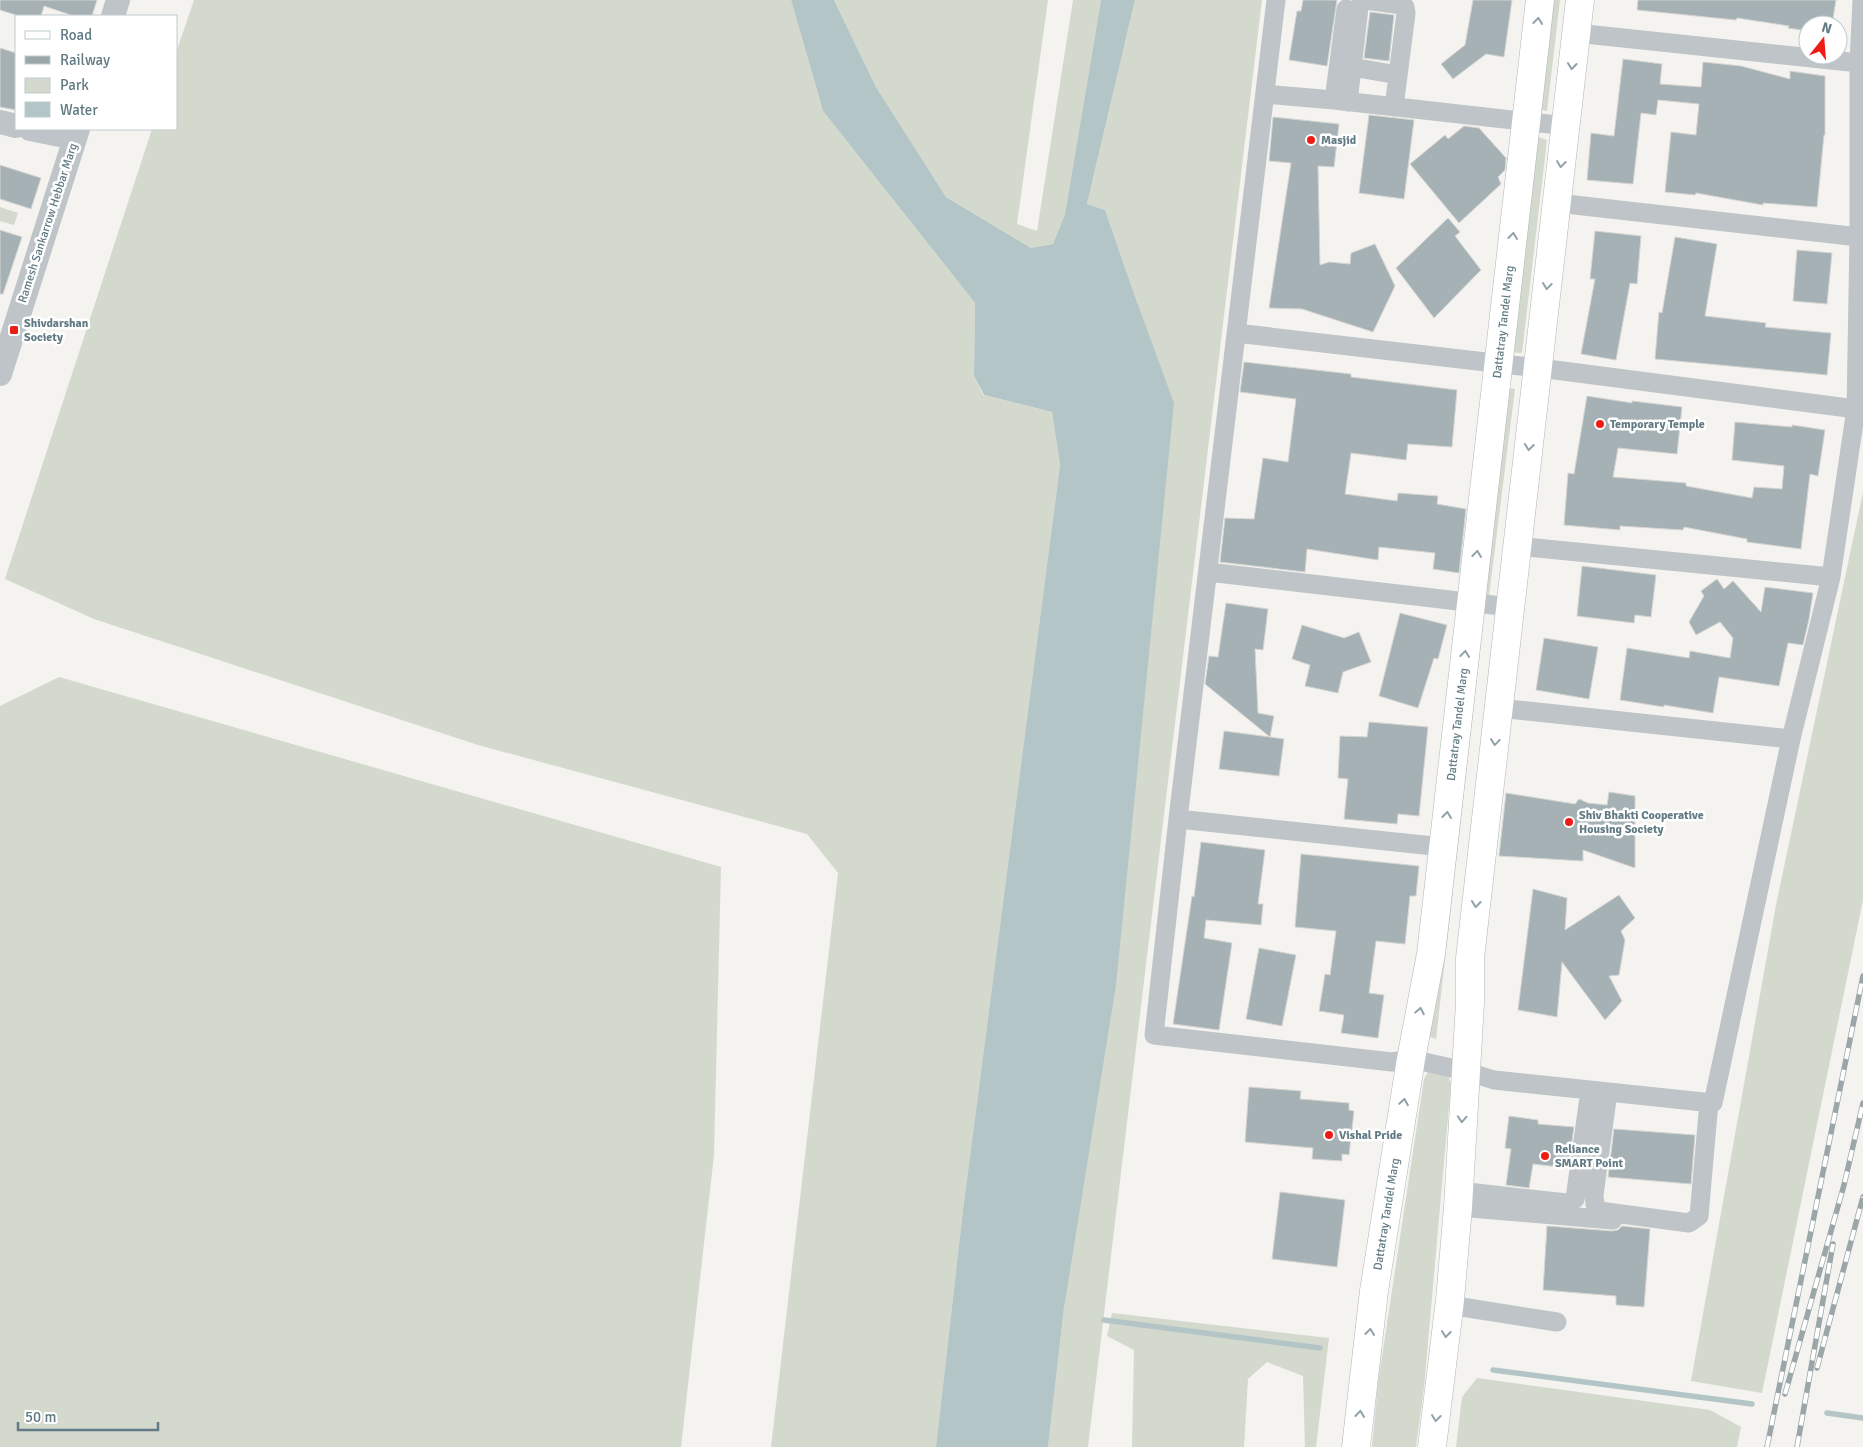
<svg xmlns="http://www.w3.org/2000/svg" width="1863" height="1447" font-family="Signika,sans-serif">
  <rect width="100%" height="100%" fill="#f4f3ef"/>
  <path fill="#d4d9ce" d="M 194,0 L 791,0 L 823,111 L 975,303 L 974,376 L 983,395 L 1052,412 L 1060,465 L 963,1210 L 936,1447 L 771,1447 L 838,873 L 807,834 L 478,745 L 94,619 L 5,579 L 152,129 L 176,129 L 176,53 Z
    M 834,0 L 1048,0 L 1017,224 L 1037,231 L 1073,0 L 1101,0 L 1065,214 L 1053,244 L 1031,248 L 946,197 L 876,87 Z
    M 1135,0 L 1262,0 L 1088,1447 L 1048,1447 L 1064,1308 L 1138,305 L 1105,210 L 1087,204 Z
    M 1548,0 L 1560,0 L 1547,111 L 1535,109 Z
    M 1533,135 L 1547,140 L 1522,353 L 1507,352 Z
    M 0,207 L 18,213 L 14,225 L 0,221 Z
    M 1502,387 L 1515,389 L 1489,596 L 1479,593 Z
    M 1863,492 L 1863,900 L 1762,1393 L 1691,1381 L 1776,905 Z
    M 1476,624 L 1483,624 L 1436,1039 L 1427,1036 Z
    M 59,677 L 721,867 L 714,1155 L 681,1447 L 0,1447 L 0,706 Z
    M 1430,1069 L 1446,1071 L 1451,1083 L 1424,1388 L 1416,1447 L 1372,1447 L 1378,1383 L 1424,1079 Z
    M 1112,1313 L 1329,1338 L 1316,1447 L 1305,1447 L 1303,1376 L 1267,1362 L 1248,1379 L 1244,1447 L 1132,1447 L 1134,1350 L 1107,1336 Z
    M 1477,1378 L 1710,1410 L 1741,1427 L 1737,1447 L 1456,1447 L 1462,1397 Z"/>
  <path fill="#b3c5c6" d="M 791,0 L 834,0 L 876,87 L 946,197 L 1031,248 L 1053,244 L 1065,214 L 1101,0 L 1135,0 L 1087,204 L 1105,210 L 1138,305 L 1174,403 L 1116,985 L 1064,1308 L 1048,1447 L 936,1447 L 963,1210 L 1060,465 L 1052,412 L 984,395 L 974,376 L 975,303 L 823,111 Z"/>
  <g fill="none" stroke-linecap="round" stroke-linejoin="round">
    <path stroke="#b3c5c6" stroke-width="5.5" d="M 1104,1320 L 1320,1348
      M 1493,1370 L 1752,1404
      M 1827,1413 L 1863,1418"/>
  </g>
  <path fill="#a5b1b4" stroke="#d5d5d2" d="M 0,0 L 97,0 L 92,16 L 74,16 L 44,6 L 41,16 L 19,16 L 0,10 Z
    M 1303,0 L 1337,0 L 1327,66 L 1289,60 L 1297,11 L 1301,11 Z
    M 1473,0 L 1512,0 L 1504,57 L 1486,54 L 1453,79 L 1441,64 L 1465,45 Z
    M 1638,0 L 1836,0 L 1832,25 L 1808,25 L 1808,31 L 1788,28 L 1789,26 L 1737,18 L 1736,20 L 1637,10 Z
    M 1370,12 L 1394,15 L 1389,61 L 1364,58 Z
    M 0,48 L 16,53 L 16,110 L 0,107 Z
    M 1623,59 L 1662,64 L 1660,84 L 1701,87 L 1703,62 L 1741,66 L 1790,79 L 1790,71 L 1825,76 L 1825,135 L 1824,135 L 1817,207 L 1763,203 L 1763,205 L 1696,193 L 1695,195 L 1665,192 L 1671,132 L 1696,135 L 1699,104 L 1658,100 L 1656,115 L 1641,113 L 1633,184 L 1587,180 L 1591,133 L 1614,136 Z
    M 1369,115 L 1414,120 L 1404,199 L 1359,193 Z
    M 1273,117 L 1339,124 L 1334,167 L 1318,166 L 1320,265 L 1329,262 L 1350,264 L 1351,253 L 1375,244 L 1395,286 L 1373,332 L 1302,309 L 1269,308 L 1291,163 L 1269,161 Z
    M 1464,126 L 1479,128 L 1506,158 L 1505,170 L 1498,177 L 1501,184 L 1459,223 L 1410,164 L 1445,135 L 1448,139 Z
    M 0,165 L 41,178 L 31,209 L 0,199 Z
    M 1448,218 L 1460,232 L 1455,236 L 1481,270 L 1434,318 L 1396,268 Z
    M 0,230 L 22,237 L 3,294 L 0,294 Z
    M 1595,231 L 1641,236 L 1637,284 L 1630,283 L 1616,360 L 1581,354 L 1595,279 L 1590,279 Z
    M 1675,237 L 1717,244 L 1705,316 L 1766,323 L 1765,327 L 1831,333 L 1827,375 L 1655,359 L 1659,312 L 1662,313 Z
    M 1797,250 L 1832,253 L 1827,304 L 1793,301 Z
    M 1244,362 L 1351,374 L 1351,377 L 1457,390 L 1452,447 L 1408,444 L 1406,460 L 1351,453 L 1345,494 L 1397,501 L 1398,493 L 1438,496 L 1437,504 L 1466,509 L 1459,573 L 1433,569 L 1435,553 L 1379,547 L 1378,560 L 1307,549 L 1305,572 L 1220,562 L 1225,518 L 1254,519 L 1263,458 L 1288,462 L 1296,399 L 1240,392 Z
    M 1587,396 L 1632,403 L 1632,401 L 1682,407 L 1677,454 L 1618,448 L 1613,477 L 1686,483 L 1686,486 L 1752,498 L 1754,487 L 1782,489 L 1784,466 L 1732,460 L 1735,422 L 1792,427 L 1792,425 L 1825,430 L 1818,476 L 1810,474 L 1801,549 L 1747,542 L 1747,539 L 1684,527 L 1683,530 L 1620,526 L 1620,530 L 1564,525 L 1568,473 L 1574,474 Z
    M 1582,566 L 1656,575 L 1651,617 L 1635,615 L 1634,623 L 1577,616 Z
    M 1717,579 L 1724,589 L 1733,581 L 1761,612 L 1765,587 L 1813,593 L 1809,619 L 1803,645 L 1788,643 L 1779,686 L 1719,677 L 1713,713 L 1664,705 L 1664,707 L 1620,700 L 1627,648 L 1689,658 L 1690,651 L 1730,658 L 1733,638 L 1720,622 L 1696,635 L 1689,622 L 1704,596 L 1701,591 Z
    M 1226,603 L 1268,609 L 1263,650 L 1255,649 L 1258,713 L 1274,716 L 1270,737 L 1284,739 L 1279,776 L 1219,769 L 1224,731 L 1270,737 L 1205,684 L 1209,656 L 1218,657 Z
    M 1400,613 L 1447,625 L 1438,659 L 1434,658 L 1418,708 L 1379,696 Z
    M 1302,625 L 1344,638 L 1359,632 L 1371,662 L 1343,672 L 1338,693 L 1305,686 L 1310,665 L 1292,659 Z
    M 1544,638 L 1598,647 L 1589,699 L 1536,690 Z
    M 1369,722 L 1428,727 L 1419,816 L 1398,814 L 1397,824 L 1344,819 L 1348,779 L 1338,778 L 1340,736 L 1367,737 Z
    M 1609,792 L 1635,796 L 1635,868 L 1583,850 L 1583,861 L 1499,856 L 1506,793 L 1575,804 L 1579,799 L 1588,803 L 1607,805 Z
    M 1201,842 L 1265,850 L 1258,904 L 1263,904 L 1261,925 L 1206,920 L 1204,938 L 1232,943 L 1219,1030 L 1173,1024 L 1192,896 L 1194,897 Z
    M 1301,854 L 1419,866 L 1416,896 L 1410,896 L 1405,944 L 1376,941 L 1369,993 L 1384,995 L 1378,1038 L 1341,1033 L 1344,1015 L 1319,1011 L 1325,974 L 1330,975 L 1336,931 L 1295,927 Z
    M 1533,889 L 1567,898 L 1565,930 L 1619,895 L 1635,918 L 1621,931 L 1625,940 L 1619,975 L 1609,976 L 1622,1001 L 1605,1020 L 1562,962 L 1557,1017 L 1518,1010 Z
    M 1259,948 L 1296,955 L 1282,1026 L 1246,1019 Z
    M 1249,1087 L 1301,1091 L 1300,1099 L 1349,1103 L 1349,1110 L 1354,1111 L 1349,1155 L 1342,1154 L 1342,1161 L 1312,1159 L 1313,1148 L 1245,1142 Z
    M 1509,1116 L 1538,1120 L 1538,1124 L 1574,1127 L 1568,1168 L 1533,1164 L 1529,1188 L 1506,1185 L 1511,1149 L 1505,1148 Z
    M 1614,1129 L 1695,1135 L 1691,1184 L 1608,1177 Z
    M 1280,1192 L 1345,1200 L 1337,1267 L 1272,1259 Z
    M 1547,1226 L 1612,1231 L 1618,1230 L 1622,1226 L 1650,1229 L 1644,1307 L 1616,1305 L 1616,1296 L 1543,1290 Z"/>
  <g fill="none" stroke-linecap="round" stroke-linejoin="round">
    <g stroke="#aeb7ba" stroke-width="29">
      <g id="secondary">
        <path id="s1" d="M 1356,1447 L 1374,1291 L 1411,1059 L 1431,954 L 1540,0"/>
        <path d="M 1432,1447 L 1450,1300 L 1458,1207 L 1470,1003 L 1470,958 L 1580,0"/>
      </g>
    </g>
    <path stroke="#bec4c7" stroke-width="19" d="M 1276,0 L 1178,819 L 1154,1035 L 1392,1062 L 1411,1059 L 1465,1071 L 1494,1080 L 1713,1103 L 1791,739 L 1831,577 L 1856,409 L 1859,237 L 1859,63 L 1862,0
      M 1576,33 L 1859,63
      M 1352,67 L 1398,75
      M 1265,94 L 1334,100 L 1566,126
      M 1334,100 L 1346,9
      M 1348,102 L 1359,8 L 1361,2 L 1366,0 L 1402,5 L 1405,7 L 1406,13 L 1394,107
      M 1557,203 L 1859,237
      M 1236,333 L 1555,370 L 1856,409
      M 1517,546 L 1831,577
      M 1208,572 L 1510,607
      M 1499,708 L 1791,739
      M 1178,819 L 1443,847
      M 1608,1092 L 1594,1195 L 1595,1204 L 1599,1211 L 1689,1223 L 1699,1216 L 1709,1102
      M 1459,1191 L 1567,1203 L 1575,1199 L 1590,1090
      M 1458,1207 L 1613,1220
      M 1449,1305 L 1557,1322"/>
    <path stroke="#bec4c7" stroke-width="24" d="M 113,16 L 118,0
      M 0,122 L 16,126
      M 30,129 L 75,138
      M 0,374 L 78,129"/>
    <use href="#secondary" stroke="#fff" stroke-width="28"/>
    <g stroke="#9ba6a9" stroke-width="5.5">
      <path id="rail" d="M 1817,1368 L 1863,1197
        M 1785,1394 L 1844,1185 L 1863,1103
        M 1767,1447 L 1863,976
        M 1797,1447 L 1833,1244"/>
    </g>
    <use href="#rail" stroke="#fff" stroke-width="4" stroke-dasharray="11" stroke-linecap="butt"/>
  </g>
  <defs><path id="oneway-chevron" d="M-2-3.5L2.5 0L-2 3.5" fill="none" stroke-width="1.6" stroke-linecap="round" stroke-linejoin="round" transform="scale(1.25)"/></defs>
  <g stroke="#90a2a8">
    <use href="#oneway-chevron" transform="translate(1538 21) rotate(-84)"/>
    <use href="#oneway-chevron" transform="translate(1572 66) rotate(96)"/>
    <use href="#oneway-chevron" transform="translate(1561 164) rotate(97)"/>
    <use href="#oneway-chevron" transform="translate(1513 236) rotate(-83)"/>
    <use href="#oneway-chevron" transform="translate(1547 286) rotate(97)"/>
    <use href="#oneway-chevron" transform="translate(1529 447) rotate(97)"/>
    <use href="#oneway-chevron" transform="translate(1477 554) rotate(-83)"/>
    <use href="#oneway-chevron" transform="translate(1465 654) rotate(-83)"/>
    <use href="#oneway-chevron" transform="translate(1495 742) rotate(97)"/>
    <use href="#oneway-chevron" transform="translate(1447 815) rotate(-83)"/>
    <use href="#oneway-chevron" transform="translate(1476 904) rotate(96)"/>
    <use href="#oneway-chevron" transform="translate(1420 1011) rotate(-79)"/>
    <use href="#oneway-chevron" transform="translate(1404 1102) rotate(-81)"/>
    <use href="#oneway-chevron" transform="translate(1462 1119) rotate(93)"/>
    <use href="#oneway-chevron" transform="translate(1370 1332) rotate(-83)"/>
    <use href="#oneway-chevron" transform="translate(1446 1334) rotate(97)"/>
    <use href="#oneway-chevron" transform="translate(1360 1414) rotate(-84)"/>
    <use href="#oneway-chevron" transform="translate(1436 1418) rotate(97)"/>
  </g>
  <g fill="#ed1d16" stroke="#fff" stroke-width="2">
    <circle cx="1311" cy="140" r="5"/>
    <rect x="9" y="325" width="10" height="10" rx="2.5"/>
    <circle cx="1600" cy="424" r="5"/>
    <circle cx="1569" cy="822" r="5"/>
    <circle cx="1329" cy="1135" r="5"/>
    <circle cx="1545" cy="1156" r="5"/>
  </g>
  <g text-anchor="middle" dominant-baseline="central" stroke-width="5" stroke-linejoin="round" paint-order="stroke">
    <g font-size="12" font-weight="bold" fill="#617a83" stroke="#fff" text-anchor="start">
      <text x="1321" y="140">Masjid</text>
      <text x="24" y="323">Shivdarshan<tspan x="24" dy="14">Society</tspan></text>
      <text x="1610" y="424">Temporary Temple</text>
      <text x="1579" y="815">Shiv Bhakti Cooperative<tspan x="1579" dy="14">Housing Society</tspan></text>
      <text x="1339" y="1135">Vishal Pride</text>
      <text x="1555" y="1149">Reliance<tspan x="1555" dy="14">SMART Point</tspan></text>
    </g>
    <g font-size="12" fill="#617a83" stroke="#fff">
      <text transform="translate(48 223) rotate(-72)">Ramesh Sankarrow Hebbar Marg</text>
      <text stroke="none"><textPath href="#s1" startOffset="1135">Dattatray Tandel Marg</textPath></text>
      <text stroke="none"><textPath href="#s1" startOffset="730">Dattatray Tandel Marg</textPath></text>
      <text stroke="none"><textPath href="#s1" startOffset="235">Dattatray Tandel Marg</textPath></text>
    </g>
  </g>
  <rect x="15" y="15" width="162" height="115" fill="#ffffff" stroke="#c0cacd"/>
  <rect x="25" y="31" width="25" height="8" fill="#ffffff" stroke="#c0cacd"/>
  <text x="60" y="40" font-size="15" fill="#617a83">Road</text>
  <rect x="25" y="56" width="25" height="8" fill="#9ba6a9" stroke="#c0cacd"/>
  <text x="60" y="65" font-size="15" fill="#617a83">Railway</text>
  <rect x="25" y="78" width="25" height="15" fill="#d4d9ce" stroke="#c0cacd"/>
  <text x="60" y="90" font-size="15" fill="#617a83">Park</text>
  <rect x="25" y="102" width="25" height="15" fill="#b3c5c6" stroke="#c0cacd"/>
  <text x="60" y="115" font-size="15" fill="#617a83">Water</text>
  <g transform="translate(1823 40) rotate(17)"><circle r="24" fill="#ffffff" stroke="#c0cacd"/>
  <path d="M0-4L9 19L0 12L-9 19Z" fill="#ed1d16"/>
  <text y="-8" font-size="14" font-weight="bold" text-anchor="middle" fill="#617a83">N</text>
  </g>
  <path d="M18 1422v8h140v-8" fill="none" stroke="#617a83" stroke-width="2.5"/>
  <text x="25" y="1422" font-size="15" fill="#617a83" stroke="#ffffff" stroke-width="4" paint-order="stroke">50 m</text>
</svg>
